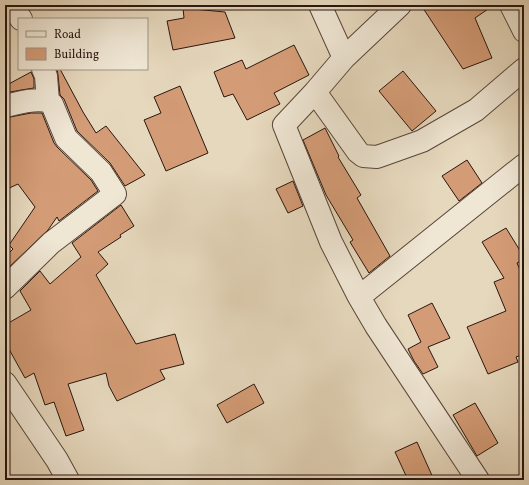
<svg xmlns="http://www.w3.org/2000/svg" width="529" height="485" font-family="Vollkorn,serif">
  <rect width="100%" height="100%" fill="#e6d8bd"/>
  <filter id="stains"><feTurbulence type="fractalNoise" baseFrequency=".005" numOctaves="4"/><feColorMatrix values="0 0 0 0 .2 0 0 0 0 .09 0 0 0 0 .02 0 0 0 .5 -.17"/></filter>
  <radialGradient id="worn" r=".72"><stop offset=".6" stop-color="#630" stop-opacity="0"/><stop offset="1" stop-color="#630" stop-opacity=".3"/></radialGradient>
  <path fill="#d49c76" stroke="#29160f" d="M 421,5 L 494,5 L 475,18 L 492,58 L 463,69 Z
    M 183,8 L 225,12 L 235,38 L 173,50 L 167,21 L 184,18 Z
    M 294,45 L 309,75 L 274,93 L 280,104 L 247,120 L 233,94 L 224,97 L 214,72 L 242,60 L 246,69 Z
    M 57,69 L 60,69 L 83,112 L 96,133 L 106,126 L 145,175 L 125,186 L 110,163 L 77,131 L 64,99 L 60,95 L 58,75 Z
    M 403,71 L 436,111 L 412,131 L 379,91 Z
    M 31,72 L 34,79 L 34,88 L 21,90 L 5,93 L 5,86 Z
    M 180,86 L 208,153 L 166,171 L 144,120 L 161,113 L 154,97 Z
    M 31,113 L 42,113 L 54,143 L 57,147 L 91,180 L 98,191 L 59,221 L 57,217 L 48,230 L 5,271 L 5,257 L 13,249 L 9,245 L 35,207 L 18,184 L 5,190 L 5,118 Z
    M 325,128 L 339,156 L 338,157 L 361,195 L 357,198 L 390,256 L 369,273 L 350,242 L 353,240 L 326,195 L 303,140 Z
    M 467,160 L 482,183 L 459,201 L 442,176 Z
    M 293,181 L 303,206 L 288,213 L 276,189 Z
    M 121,205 L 134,226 L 120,235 L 121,237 L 98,252 L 108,264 L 96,275 L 136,344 L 175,334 L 184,364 L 160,370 L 165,379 L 117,401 L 109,386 L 106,373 L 68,384 L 84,430 L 66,436 L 54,402 L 45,405 L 34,373 L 25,378 L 5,342 L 5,325 L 31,310 L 20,291 L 40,271 L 50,284 L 81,257 L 72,243 Z
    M 506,228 L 524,257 L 524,259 L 517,263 L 521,272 L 524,270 L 524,354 L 516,357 L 518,362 L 488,374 L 467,327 L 506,311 L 494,282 L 504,278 L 482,242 Z
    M 432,303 L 450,338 L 428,347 L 438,367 L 423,374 L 414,361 L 408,349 L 421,342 L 408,315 Z
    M 254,384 L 264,403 L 227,423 L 217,405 Z
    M 475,403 L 498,443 L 477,456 L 453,415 Z
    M 417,442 L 434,480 L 408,480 L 395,452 Z"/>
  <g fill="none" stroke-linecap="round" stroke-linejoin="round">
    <g stroke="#58463a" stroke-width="24">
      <path id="minor" d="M 11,5 L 21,19
        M 320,5 L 344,58
        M 400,5 L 344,58 L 315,92 L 284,125 L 331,242 L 359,297 L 376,326 L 478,480
        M 511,5 L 524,31
        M 43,69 L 46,76 L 48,101
        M 315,92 L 358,152 L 363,156 L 377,157 L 422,141 L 476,110 L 524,69
        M 5,106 C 18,103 42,96 52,104 L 66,138 L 101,172 L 115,194 L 51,243 L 5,288
        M 359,297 L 524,165
        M 5,383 L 57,460 L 68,480"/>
    </g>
    <use href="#minor" stroke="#efe6d4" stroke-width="22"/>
  </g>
  <rect width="529" height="485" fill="none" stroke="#e6d8bd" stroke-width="20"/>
  <rect x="6" y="6" width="517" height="473" fill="none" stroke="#29160f" stroke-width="2"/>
  <rect x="10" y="10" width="509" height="465" fill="none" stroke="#29160f"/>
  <rect x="18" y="18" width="130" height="52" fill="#efe6d4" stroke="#a09385"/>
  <rect x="26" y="31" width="20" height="6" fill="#efe6d4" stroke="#a09385"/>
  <text x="54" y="38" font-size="12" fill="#29160f">Road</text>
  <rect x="26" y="48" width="20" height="12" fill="#d49c76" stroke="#a09385"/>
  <text x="54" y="58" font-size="12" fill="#29160f">Building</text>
  <rect width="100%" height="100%" filter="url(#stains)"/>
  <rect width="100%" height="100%" fill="url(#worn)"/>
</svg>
